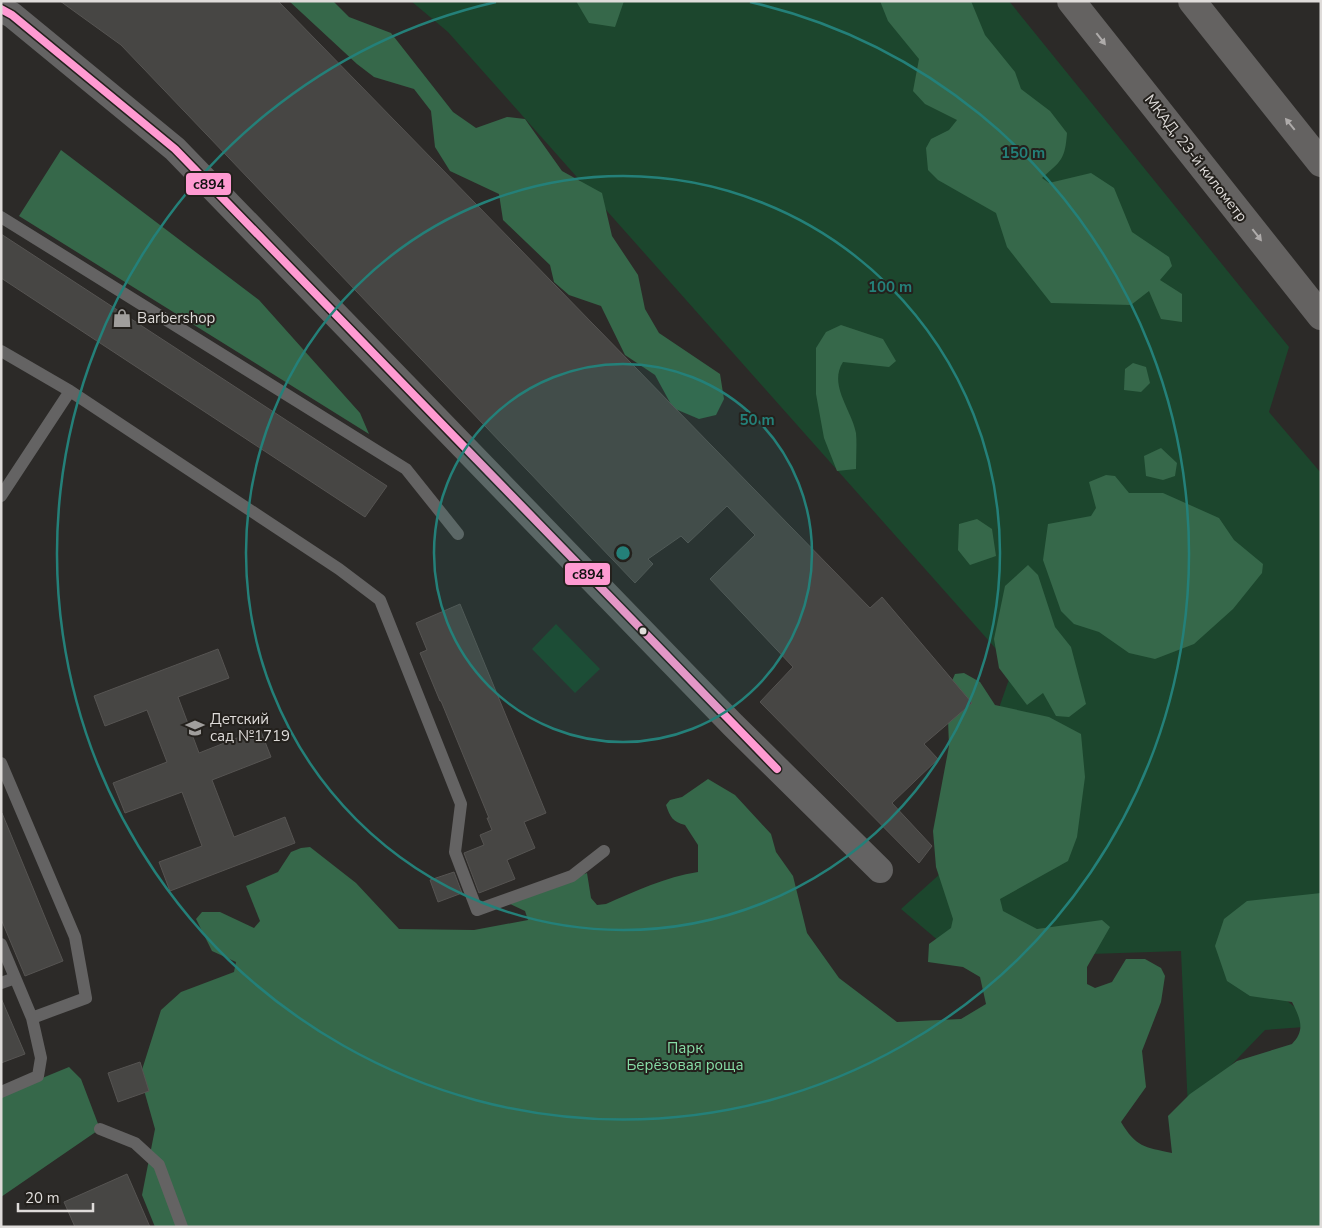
<svg xmlns="http://www.w3.org/2000/svg" width="1322" height="1228" font-family="'Nunito Sans',sans-serif">
  <rect width="100%" height="100%" fill="#2c2a28"/>
  <path fill="#1c462d" d="M 411,1 L 1009,1 L 1289,347 L 1269,412 L 1321,473 L 1321,908 L 1265,983 L 1318,1026 L 1265,1030 L 1188,1110 L 1181,951 L 1060,955 L 966,964 L 901,909 L 941,873 L 1013,668 L 448,32 Z
    M 556,624 L 600,669 L 575,693 L 532,649 Z"/>
  <path fill="#36684a" d="M 289,1 L 333,1 L 349,17 L 391,33 L 453,112 L 476,128 L 507,117 L 525,119 L 562,171 L 602,193 L 612,236 L 638,275 L 645,309 L 659,333 L 720,374 L 724,399 L 716,415 L 699,419 L 673,408 L 655,375 L 625,355 L 601,306 L 569,295 L 554,282 L 550,265 L 503,220 L 499,194 L 450,171 L 435,147 L 431,111 L 414,89 L 374,77 L 357,64 Z
    M 576,1 L 624,1 L 615,27 L 589,23 Z
    M 880,1 L 971,1 L 985,35 L 1015,72 L 1021,89 L 1050,111 L 1067,133 C 1065,160 1061,161 1042,178 L 1049,183 L 1091,173 L 1114,188 L 1132,232 L 1169,257 L 1172,266 L 1160,280 L 1182,294 L 1182,322 L 1161,319 L 1149,291 L 1131,305 L 1051,303 L 1007,247 L 996,213 L 938,180 L 928,170 L 926,148 L 931,139 L 949,130 L 957,120 L 925,104 L 913,91 L 919,59 L 888,21 Z
    M 61,150 L 259,300 L 360,413 L 369,434 L 19,216 Z
    M 841,325 L 883,339 L 896,361 L 889,367 L 843,362 C 828,385 852,410 856,433 C 857,444 856,457 856,469 L 837,471 L 824,438 L 816,394 L 816,348 L 826,332 Z
    M 1133,363 L 1146,367 L 1150,383 L 1141,392 L 1124,390 L 1125,369 Z
    M 1161,448 L 1177,463 L 1175,476 L 1163,480 L 1146,476 L 1144,456 Z
    M 1106,475 L 1115,476 L 1129,493 L 1163,493 L 1219,518 L 1234,540 L 1263,564 L 1262,573 L 1233,609 L 1194,644 L 1155,659 L 1129,653 L 1099,632 L 1074,624 L 1061,611 L 1043,560 L 1048,524 L 1091,516 L 1096,508 L 1089,482 Z
    M 977,519 L 992,529 L 996,556 L 970,565 L 958,550 L 959,524 Z
    M 1028,565 L 1038,575 L 1055,627 L 1071,647 L 1086,704 L 1069,717 L 1056,716 L 1043,693 L 1027,705 L 999,668 L 994,639 L 1005,586 Z
    M 964,673 L 980,682 L 995,705 L 1049,717 L 1081,734 L 1085,777 L 1077,837 L 1068,861 L 1000,899 L 1003,911 L 1037,929 L 1102,920 L 1110,927 L 1087,967 L 1087,984 L 1095,988 L 1112,982 L 1126,959 L 1145,959 L 1161,968 L 1165,976 L 1161,1002 L 1142,1051 L 1146,1087 L 1121,1122 C 1136,1147 1144,1147 1172,1153 L 1168,1116 L 1190,1094 L 1237,1061 L 1292,1044 C 1306,1030 1300,1018 1292,1002 L 1250,996 L 1227,981 L 1215,946 L 1224,919 L 1247,901 L 1321,893 L 1321,1227 L 155,1227 L 142,1195 L 155,1129 L 140,1076 L 161,1010 L 181,992 L 234,972 L 236,962 L 212,951 L 196,919 L 202,912 L 220,912 L 254,928 L 260,921 L 246,886 L 278,872 L 291,852 L 301,848 L 310,847 L 356,883 L 399,929 L 474,930 L 528,920 L 525,911 L 508,903 L 587,873 L 591,898 L 597,905 L 606,904 C 636,891 665,877 698,872 L 698,845 L 685,825 C 673,822 670,817 666,805 L 670,800 L 682,797 L 708,779 L 735,795 L 771,834 L 776,852 L 793,876 L 807,933 L 839,978 L 897,1022 L 961,1019 L 986,1004 L 980,977 L 963,967 L 928,962 L 929,944 L 951,928 L 953,919 L 936,867 L 933,831 L 949,746 L 947,692 L 955,674 Z
    M 69,1067 L 81,1079 L 100,1129 L 1,1197 L 1,1095 Z"/>
  <path fill="#474644" stroke="#565452" d="M 60,1 L 278,1 L 870,608 L 882,597 L 972,703 L 924,744 L 938,759 L 892,803 L 932,846 L 919,863 L 760,702 L 793,667 L 710,579 L 755,535 L 727,506 L 688,543 L 681,536 L 648,559 L 653,564 L 635,583 L 121,45 Z
    M 1,234 L 387,486 L 365,517 L 1,278 Z
    M 460,604 L 546,813 L 524,822 L 535,848 L 507,860 L 515,879 L 479,893 L 464,853 L 484,845 L 480,835 L 492,830 L 487,818 L 489,818 L 441,701 L 440,701 L 420,653 L 427,650 L 416,623 Z
    M 218,649 L 229,678 L 178,697 L 199,753 L 260,729 L 271,757 L 212,780 L 234,837 L 285,817 L 295,843 L 170,891 L 159,862 L 202,846 L 182,792 L 125,813 L 113,783 L 167,762 L 147,710 L 105,726 L 94,696 Z
    M 2,813 L 63,961 L 25,976 L 1,919 Z
    M 454,872 L 462,893 L 438,902 L 430,880 Z
    M 1,998 L 25,1054 L 1,1063 Z
    M 140,1062 L 149,1091 L 118,1102 L 108,1073 Z
    M 127,1174 L 150,1227 L 75,1227 L 64,1202 Z"/>
  <g fill="none" stroke-linecap="round" stroke-linejoin="round">
    <path stroke="#646363" stroke-width="12" d="M 1,217 L 406,469 L 458,534
      M 1,351 L 70,391 L 339,569 L 380,600 L 461,804 L 455,852 L 477,910 L 572,876 L 604,851
      M 1,496 L 70,391
      M 1,763 L 75,937 L 86,998 L 32,1018 L 41,1058 L 38,1076 L 1,1092
      M 1,944 L 32,1018
      M 1,983 L 15,978
      M 100,1129 L 135,1143 L 159,1165 L 182,1227"/>
    <path stroke="#646363" stroke-width="26" d="M 1,9 L 12,15 L 175,149 L 733,725 L 880,870"/>
    <path stroke="#646261" stroke-width="28" d="M 1071,1 L 1321,316
      M 1192,1 L 1321,163"/>
    <g stroke="#24211d" stroke-width="11">
      <path id="bus-1" d="M 1,9 L 12,15 L 175,149 L 777,769"/>
    </g>
    <use href="#bus-1" stroke="#ff9ad2" stroke-width="8"/>
  </g>
  <defs><path id="oneway-solid" d="M-6-.8H1V-3.2L6.5 0L1 3.2V.8H-6Z" transform="scale(1.25)"/></defs>
  <g fill="#aeabaa">
    <use href="#oneway-solid" transform="translate(1101 39) rotate(52)"/>
    <use href="#oneway-solid" transform="translate(1290 124) rotate(-129)"/>
    <use href="#oneway-solid" transform="translate(1257 235) rotate(52)"/>
  </g>
  <circle cx="623" cy="553" r="189" fill="#248079" fill-opacity=".12"/>
  <g fill="none" stroke="#248079" stroke-width="2.5">
    <circle cx="623" cy="553" r="189"/>
    <circle cx="623" cy="553" r="377"/>
    <path d="M750 2A566 566 0 1 1 496 2"/>
  </g>
  <defs>
    <g id="shop-bare" transform="scale(1.5)"><path d="M-5-2.5h2.3a2.7 3.5 0 0 1 5.4 0H5L5.5 6h-11ZM-1.5-2.5h3a1.5 2.3 0 0 0-3 0Z" fill="#a09e9c" stroke="#24211d" stroke-width="2.5" paint-order="stroke"/></g>
    <g id="school-bare" transform="scale(1.5)"><path d="M0-5L7-2L0 1L-7-2ZM-4 1L0 2.5L4 1V4Q0 6-4 4Z" fill="#a09e9c" stroke="#24211d" stroke-width="2.5" paint-order="stroke"/></g>
  </defs>
  <g fill-rule="evenodd">
    <use href="#shop-bare" x="122" y="318"/>
    <use href="#school-bare" x="195" y="728"/>
  </g>
  <circle fill="#dfdcda" stroke="#24211d" stroke-width="2" cx="643" cy="631" r="4.5"/>
  <g text-anchor="middle" dominant-baseline="central" stroke-width="4" stroke-linejoin="round" paint-order="stroke">
    <g font-size="15" fill="#dfdcda" stroke="#24211d">
      <text transform="translate(1196 158) rotate(52)">МКАД, 23-й километр</text>
    </g>
    <g font-size="15" fill="#dfdcda" stroke="#24211d" text-anchor="start">
      <text x="137" y="318">Barbershop</text>
      <text x="210" y="719">Детский<tspan x="210" dy="17">сад №1719</tspan></text>
    </g>
    <g font-size="15" fill="#87dda6" stroke="#24211d">
      <text x="685" y="1048">Парк<tspan x="685" dy="17">Берёзовая роща</tspan></text>
    </g>
  </g>
  <circle cx="623" cy="553" r="8" fill="#248079" stroke="#24211d" stroke-width="2.5"/>
  <g font-size="15" text-anchor="middle" font-weight="bold" fill="#248079" stroke="#24211d" stroke-width="4" stroke-linejoin="round" paint-order="stroke">
    <text x="1023" y="158">150 m</text>
    <text x="890" y="292">100 m</text>
    <text x="757" y="425">50 m</text>
  </g>
  <g stroke="#24211d" stroke-width="2">
    <rect x="185" y="172" width="47" height="24" rx="5" fill="#ff9ad2"/>
    <rect x="564" y="562" width="47" height="24" rx="5" fill="#ff9ad2"/>
  </g>
  <g font-size="14" text-anchor="middle" font-weight="bold" fill="#111">
    <text x="209" y="189">с894</text>
    <text x="588" y="579">с894</text>
  </g>
  <rect width="1322" height="1228" fill="none" stroke="#dfdcda" stroke-width="5"/>
  <path d="M18 1203v8h75v-8" fill="none" stroke="#dfdcda" stroke-width="2.5"/>
  <text x="25" y="1203" font-size="15" fill="#dfdcda" stroke="#24211d" stroke-width="4" paint-order="stroke">20 m</text>
</svg>
